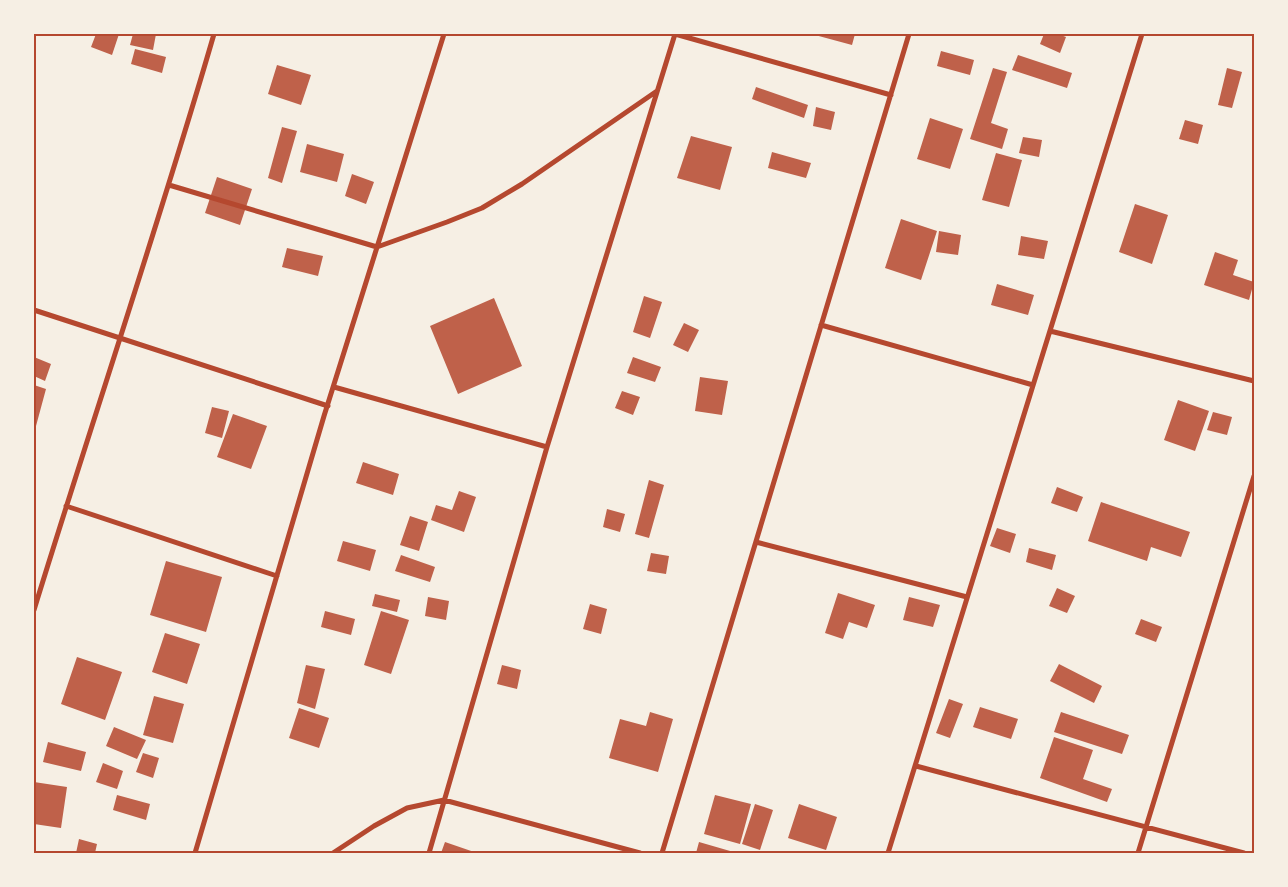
<svg xmlns="http://www.w3.org/2000/svg" width="1288" height="887" font-family="'PT Sans',sans-serif">
  <rect width="100%" height="100%" fill="#f6efe4"/>
  <path fill="#bf614a" d="M 96,34 L 119,34 L 112,55 L 91,47 Z
    M 133,34 L 156,34 L 153,50 L 130,45 Z
    M 815,34 L 855,34 L 852,45 L 815,35 Z
    M 1044,34 L 1058,34 L 1066,37 L 1060,53 L 1040,44 Z
    M 135,49 L 166,57 L 162,73 L 131,64 Z
    M 941,51 L 974,60 L 970,75 L 937,66 Z
    M 1018,55 L 1072,73 L 1067,88 L 1012,70 Z
    M 277,65 L 311,75 L 301,105 L 268,94 Z
    M 993,68 L 1007,72 L 991,123 L 1008,129 L 1002,149 L 970,139 Z
    M 1227,68 L 1242,72 L 1232,108 L 1218,105 Z
    M 756,87 L 808,105 L 804,118 L 752,99 Z
    M 816,107 L 835,112 L 831,130 L 813,126 Z
    M 930,118 L 963,129 L 950,169 L 917,159 Z
    M 1185,120 L 1203,125 L 1198,144 L 1179,139 Z
    M 282,127 L 297,131 L 282,183 L 268,178 Z
    M 691,136 L 732,147 L 720,190 L 677,178 Z
    M 1023,137 L 1042,140 L 1039,157 L 1019,153 Z
    M 307,144 L 344,154 L 337,182 L 300,172 Z
    M 772,152 L 811,163 L 806,178 L 768,168 Z
    M 996,153 L 1022,160 L 1009,207 L 982,200 Z
    M 352,174 L 374,182 L 366,204 L 345,196 Z
    M 217,177 L 252,189 L 240,225 L 205,213 Z
    M 1135,204 L 1168,215 L 1152,264 L 1119,252 Z
    M 901,219 L 937,231 L 921,280 L 885,268 Z
    M 939,231 L 961,235 L 958,255 L 936,252 Z
    M 1021,236 L 1048,241 L 1044,259 L 1018,255 Z
    M 287,248 L 323,256 L 318,276 L 282,267 Z
    M 1215,252 L 1238,260 L 1233,275 L 1254,282 L 1249,300 L 1204,285 Z
    M 997,284 L 1034,295 L 1028,315 L 991,305 Z
    M 644,296 L 662,302 L 650,338 L 633,332 Z
    M 494,298 L 522,366 L 458,394 L 430,326 Z
    M 684,323 L 699,330 L 688,352 L 673,345 Z
    M 34,357 L 51,364 L 45,381 L 34,376 Z
    M 633,357 L 661,367 L 655,382 L 627,373 Z
    M 700,377 L 728,381 L 722,415 L 695,411 Z
    M 34,385 L 46,389 L 36,426 L 34,426 Z
    M 622,391 L 640,397 L 633,415 L 615,408 Z
    M 1178,400 L 1209,411 L 1195,451 L 1164,440 Z
    M 212,407 L 229,411 L 222,438 L 205,433 Z
    M 1213,412 L 1232,417 L 1227,435 L 1207,430 Z
    M 233,414 L 267,426 L 251,469 L 217,457 Z
    M 363,462 L 399,474 L 393,495 L 356,483 Z
    M 649,480 L 664,485 L 649,538 L 635,534 Z
    M 1057,487 L 1083,497 L 1077,512 L 1051,503 Z
    M 459,491 L 476,497 L 464,532 L 431,520 L 436,505 L 452,510 Z
    M 1101,502 L 1190,532 L 1181,557 L 1151,547 L 1147,561 L 1088,541 Z
    M 607,509 L 625,514 L 620,532 L 603,527 Z
    M 410,516 L 428,522 L 419,551 L 400,545 Z
    M 997,528 L 1016,534 L 1010,553 L 990,546 Z
    M 343,541 L 376,550 L 370,571 L 337,561 Z
    M 1029,548 L 1056,555 L 1052,570 L 1026,562 Z
    M 651,553 L 669,556 L 666,574 L 647,571 Z
    M 401,555 L 435,567 L 430,582 L 395,571 Z
    M 166,561 L 222,577 L 206,632 L 150,615 Z
    M 1057,588 L 1075,596 L 1067,613 L 1049,606 Z
    M 838,593 L 875,605 L 867,628 L 849,622 L 843,639 L 825,633 Z
    M 375,594 L 400,600 L 397,612 L 372,606 Z
    M 428,597 L 449,601 L 446,620 L 425,616 Z
    M 909,597 L 940,605 L 933,627 L 903,620 Z
    M 590,604 L 607,609 L 601,634 L 583,629 Z
    M 325,611 L 355,619 L 351,635 L 321,627 Z
    M 381,611 L 409,620 L 391,674 L 364,665 Z
    M 1141,619 L 1162,627 L 1156,642 L 1135,634 Z
    M 165,633 L 200,644 L 187,684 L 152,672 Z
    M 77,657 L 122,672 L 105,720 L 61,704 Z
    M 1059,664 L 1102,686 L 1094,703 L 1050,681 Z
    M 306,665 L 325,669 L 315,709 L 297,703 Z
    M 502,665 L 521,670 L 517,689 L 497,684 Z
    M 154,696 L 184,704 L 173,743 L 143,735 Z
    M 949,699 L 963,704 L 950,738 L 936,733 Z
    M 980,707 L 1018,719 L 1011,739 L 973,727 Z
    M 299,708 L 329,718 L 319,748 L 289,738 Z
    M 650,712 L 673,719 L 658,772 L 609,758 L 620,719 L 646,726 Z
    M 1061,712 L 1129,735 L 1122,754 L 1054,732 Z
    M 114,727 L 146,740 L 137,759 L 106,746 Z
    M 1054,737 L 1093,750 L 1083,779 L 1112,789 L 1107,802 L 1040,778 Z
    M 48,742 L 86,752 L 81,771 L 43,762 Z
    M 143,753 L 159,758 L 153,778 L 136,772 Z
    M 103,763 L 123,771 L 117,789 L 96,782 Z
    M 34,782 L 67,787 L 61,828 L 34,824 Z
    M 117,795 L 150,804 L 146,820 L 113,810 Z
    M 715,795 L 751,804 L 740,844 L 704,834 Z
    M 755,804 L 773,810 L 760,850 L 742,844 Z
    M 799,804 L 837,817 L 826,850 L 788,838 Z
    M 79,839 L 97,844 L 95,853 L 76,853 Z
    M 445,842 L 477,853 L 441,853 Z
    M 699,842 L 737,853 L 696,853 Z"/>
  <g fill="none" stroke-linecap="round" stroke-linejoin="round">
    <path stroke="#b5482f" stroke-width="5" d="M 675,34 L 891,95
      M 169,185 L 377,247 L 447,222 L 482,208 L 522,184 L 657,91
      M 34,310 L 328,406
      M 821,325 L 1033,385
      M 1050,331 L 1254,381
      M 334,387 L 547,447
      M 66,506 L 277,576
      M 756,542 L 967,597
      M 34,610 C 93,418 158,227 214,34
      M 916,766 L 1244,853
      M 195,853 L 324,416 L 444,34
      M 333,853 L 374,826 L 407,808 L 444,800 L 640,853
      M 429,853 L 547,447 L 675,34
      M 662,853 L 909,34
      M 888,853 L 1142,34
      M 1138,853 L 1254,476"/>
  </g>
  <rect width="1288" height="887" fill="none" stroke="#f6efe4" stroke-width="70"/>
  <rect x="35" y="35" width="1218" height="817" fill="none" stroke="#b5482f" stroke-width="2"/>
</svg>
